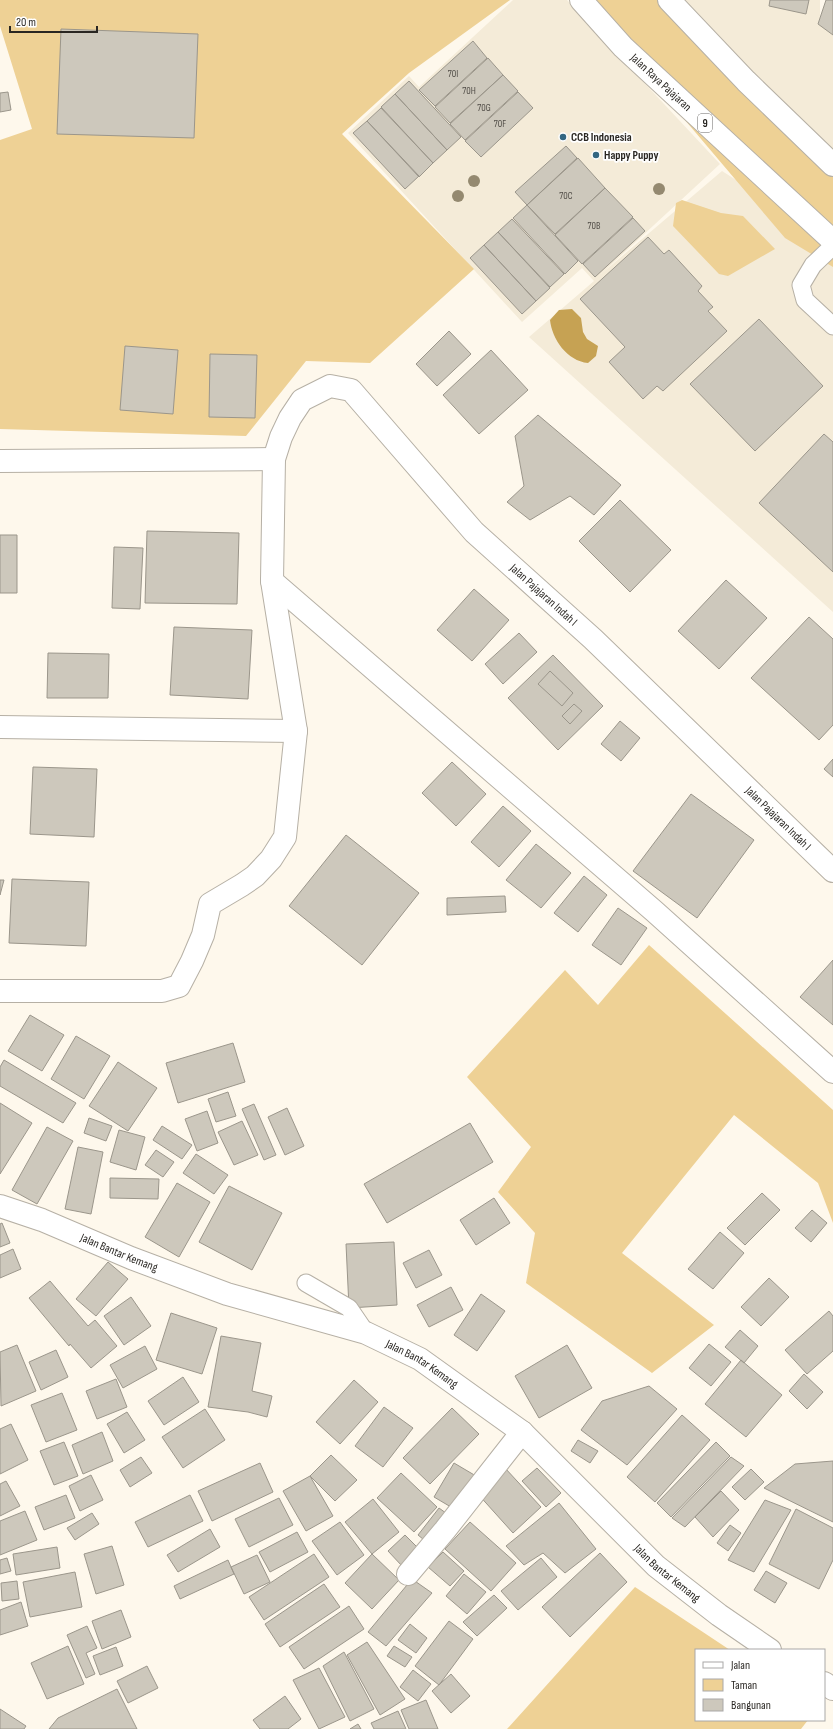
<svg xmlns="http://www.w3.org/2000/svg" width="833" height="1729" font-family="'Sofia Sans Condensed',sans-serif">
  <rect width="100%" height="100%" fill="#fef8ec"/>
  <path fill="#f4ebd8" d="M 513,0 L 567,0 L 720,164 L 601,274 L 722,171 L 833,242 L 833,612 L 529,337 L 594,281 L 582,268 L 522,322 L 348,133 L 409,76 L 419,87 Z
    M 669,0 L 820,0 L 820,18 L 833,31 L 833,168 Z"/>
  <path fill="#eed195" d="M 0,0 L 510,0 L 409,73 L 342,134 L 474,269 L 370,363 L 306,361 L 246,436 L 0,429 L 0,140 L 32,129 L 0,26 Z
    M 581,0 L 669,0 L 833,168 L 833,267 L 785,238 L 623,47 Z
    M 682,200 L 721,213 L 743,216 L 775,249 L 728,276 L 719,274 L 673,226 L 676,203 Z
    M 649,945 L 833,1110 L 833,1223 L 818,1183 L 734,1115 L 622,1253 L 714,1325 L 652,1373 L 526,1283 L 535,1233 L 498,1192 L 531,1147 L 467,1077 L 565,970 L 598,1005 Z
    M 635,1587 L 730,1650 L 696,1650 L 696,1720 L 808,1720 L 801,1729 L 507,1729 Z"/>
  <path fill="#c6a253" d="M 572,309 L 581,318 L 583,332 L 587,339 L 598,346 L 596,356 L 588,363 C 567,361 552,339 550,320 L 559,310 Z"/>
  <path fill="#cdc8bc" stroke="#9b968b" d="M 770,0 L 809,0 L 806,14 L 769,6 Z
    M 826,0 L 833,0 L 833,35 L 818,24 Z
    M 61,29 L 198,34 L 194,138 L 57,134 Z
    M 473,41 L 487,58 L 435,106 L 419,90 Z
    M 488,58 L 503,75 L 450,123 L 435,107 Z
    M 503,75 L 518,91 L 465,140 L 450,124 Z
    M 409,81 L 461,137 L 447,150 L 395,94 Z
    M 8,92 L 11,110 L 0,112 L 0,93 Z
    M 518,92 L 533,108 L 481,157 L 465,141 Z
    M 395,94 L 447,150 L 433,163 L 381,107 Z
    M 381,108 L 433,163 L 419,177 L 367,121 Z
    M 367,121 L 419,176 L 405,189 L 353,133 Z
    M 566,146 L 577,158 L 527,205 L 515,192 Z
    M 578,158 L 605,188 L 555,234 L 527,205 Z
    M 605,188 L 633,217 L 582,264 L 555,235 Z
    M 527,205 L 578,261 L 565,274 L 513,218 Z
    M 633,218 L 645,231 L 595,277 L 583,264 Z
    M 512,219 L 564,274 L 550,287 L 498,232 Z
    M 498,232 L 550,288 L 536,301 L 484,245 Z
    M 648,237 L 664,254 L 669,250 L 702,286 L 698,291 L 713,307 L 708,311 L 727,331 L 663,391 L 657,386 L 643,399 L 609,362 L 625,347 L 580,299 Z
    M 484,245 L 536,301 L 522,314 L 470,258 Z
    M 759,319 L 823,386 L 755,451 L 690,384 Z
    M 449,331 L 471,354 L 437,386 L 416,364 Z
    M 125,346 L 178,350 L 173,414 L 120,410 Z
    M 491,350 L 528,390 L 479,434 L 443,395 Z
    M 210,354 L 257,355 L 255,418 L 209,417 Z
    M 538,415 L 621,485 L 594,515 L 570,496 L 530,520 L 507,502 L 524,486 L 515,436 Z
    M 824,434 L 833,442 L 833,572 L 759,503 Z
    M 620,500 L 671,550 L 630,592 L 579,541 Z
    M 147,531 L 239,533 L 237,604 L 145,603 Z
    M 0,535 L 17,535 L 17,593 L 0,593 Z
    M 114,547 L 143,548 L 140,609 L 112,608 Z
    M 726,580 L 767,618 L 719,669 L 678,631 Z
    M 474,589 L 509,620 L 472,661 L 437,630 Z
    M 809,617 L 833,639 L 833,725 L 819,740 L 751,678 Z
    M 174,627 L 252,630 L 248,699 L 170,695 Z
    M 519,633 L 537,652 L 503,684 L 485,664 Z
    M 48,653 L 109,654 L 108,698 L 47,698 Z
    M 553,655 L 603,706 L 558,750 L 508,698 Z
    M 550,671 L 573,693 L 562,706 L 538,684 Z
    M 574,704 L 582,711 L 570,724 L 562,716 Z
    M 620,721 L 640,738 L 621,761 L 601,744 Z
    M 833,759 L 833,777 L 824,769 Z
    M 452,762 L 486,794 L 456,826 L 422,793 Z
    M 33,767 L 97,769 L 94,837 L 30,834 Z
    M 691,794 L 754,840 L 697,918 L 633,871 Z
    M 503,806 L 531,831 L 499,867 L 471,842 Z
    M 346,835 L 419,893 L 362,965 L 289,906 Z
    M 536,844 L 571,873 L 541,908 L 506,880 Z
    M 584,876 L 607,895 L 578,932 L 554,913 Z
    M 12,879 L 89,882 L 86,946 L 9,943 Z
    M 0,880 L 4,880 L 0,895 Z
    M 505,896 L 506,912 L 447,915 L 447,898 Z
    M 618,908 L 647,928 L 621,965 L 592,945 Z
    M 833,960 L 833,1025 L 800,997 Z
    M 30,1015 L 64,1035 L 42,1071 L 8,1051 Z
    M 76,1036 L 110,1056 L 84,1099 L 51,1079 Z
    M 233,1043 L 245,1082 L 178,1103 L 166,1063 Z
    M 4,1060 L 76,1103 L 63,1123 L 0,1086 L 0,1067 Z
    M 118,1062 L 157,1088 L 128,1131 L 89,1106 Z
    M 228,1092 L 236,1116 L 216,1122 L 208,1099 Z
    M 0,1103 L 32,1123 L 0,1174 Z
    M 254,1104 L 276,1155 L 264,1160 L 242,1109 Z
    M 287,1108 L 304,1146 L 285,1155 L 268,1117 Z
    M 207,1111 L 218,1143 L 197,1151 L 185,1119 Z
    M 89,1118 L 112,1126 L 106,1141 L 84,1133 Z
    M 242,1121 L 258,1155 L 234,1165 L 218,1132 Z
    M 470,1123 L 493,1162 L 387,1223 L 364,1184 Z
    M 162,1126 L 192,1145 L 182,1159 L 153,1140 Z
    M 47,1127 L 73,1141 L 37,1204 L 12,1190 Z
    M 119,1130 L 145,1137 L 136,1170 L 110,1162 Z
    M 78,1147 L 103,1152 L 91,1214 L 65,1209 Z
    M 156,1150 L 174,1162 L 163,1177 L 145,1165 Z
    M 196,1154 L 228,1175 L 214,1194 L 183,1173 Z
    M 110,1178 L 159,1179 L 158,1199 L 110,1198 Z
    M 177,1183 L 210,1202 L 179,1257 L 145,1237 Z
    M 229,1186 L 282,1213 L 252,1270 L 199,1242 Z
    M 762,1193 L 780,1210 L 745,1245 L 727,1228 Z
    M 494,1198 L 510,1223 L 476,1245 L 460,1220 Z
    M 812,1210 L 827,1223 L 811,1242 L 795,1228 Z
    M 2,1223 L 10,1243 L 0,1247 L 0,1224 Z
    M 720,1232 L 744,1253 L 713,1289 L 688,1269 Z
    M 394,1242 L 397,1305 L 349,1308 L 346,1244 Z
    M 13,1249 L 21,1269 L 0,1278 L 0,1255 Z
    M 429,1250 L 442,1275 L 416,1288 L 403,1263 Z
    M 108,1262 L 128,1279 L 96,1316 L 76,1299 Z
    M 769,1278 L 789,1297 L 761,1326 L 741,1307 Z
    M 50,1281 L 88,1326 L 95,1320 L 117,1346 L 91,1368 L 70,1344 L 69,1346 L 29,1298 Z
    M 451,1287 L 463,1310 L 429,1327 L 417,1305 Z
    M 481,1294 L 505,1311 L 477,1351 L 454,1335 Z
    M 131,1297 L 151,1326 L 124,1345 L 104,1316 Z
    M 829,1311 L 833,1316 L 833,1351 L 807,1374 L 785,1350 Z
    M 171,1313 L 217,1328 L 202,1374 L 156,1360 Z
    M 740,1330 L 758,1346 L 744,1363 L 725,1347 Z
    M 221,1336 L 261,1343 L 252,1391 L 272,1396 L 267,1417 L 248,1412 L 208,1407 Z
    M 709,1344 L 731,1362 L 711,1386 L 689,1368 Z
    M 17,1345 L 36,1391 L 1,1406 L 0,1352 Z
    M 567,1345 L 592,1388 L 539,1418 L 515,1376 Z
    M 145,1346 L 157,1369 L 123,1388 L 110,1365 Z
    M 56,1350 L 68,1377 L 41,1390 L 29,1362 Z
    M 741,1360 L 782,1395 L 746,1437 L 705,1404 Z
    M 804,1374 L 823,1392 L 807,1409 L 789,1391 Z
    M 183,1377 L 199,1402 L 164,1425 L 148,1401 Z
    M 116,1379 L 127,1407 L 97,1419 L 86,1391 Z
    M 354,1380 L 378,1402 L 340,1444 L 316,1422 Z
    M 649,1386 L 677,1409 L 627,1465 L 581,1430 L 602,1401 Z
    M 62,1393 L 77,1430 L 46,1442 L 31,1405 Z
    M 384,1407 L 413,1428 L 383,1467 L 355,1446 Z
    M 452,1408 L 479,1434 L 430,1484 L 403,1458 Z
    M 205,1409 L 225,1440 L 183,1468 L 162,1437 Z
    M 127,1412 L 145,1440 L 124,1453 L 107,1424 Z
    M 682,1415 L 710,1440 L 655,1502 L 627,1477 Z
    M 11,1424 L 28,1460 L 0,1474 L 0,1429 Z
    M 102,1432 L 113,1461 L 83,1474 L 72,1445 Z
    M 578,1440 L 598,1451 L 590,1463 L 571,1451 Z
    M 64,1442 L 78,1476 L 54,1485 L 40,1451 Z
    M 716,1442 L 730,1456 L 671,1517 L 657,1503 Z
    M 331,1455 L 357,1480 L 335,1501 L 310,1476 Z
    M 141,1457 L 152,1473 L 130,1487 L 120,1470 Z
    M 731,1457 L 744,1466 L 685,1527 L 672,1518 Z
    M 833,1461 L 833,1522 L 764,1488 L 795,1464 Z
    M 260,1463 L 273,1492 L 212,1521 L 198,1491 Z
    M 454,1463 L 476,1476 L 456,1510 L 434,1497 Z
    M 505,1468 L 541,1507 L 513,1533 L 477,1493 Z
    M 537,1468 L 561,1493 L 546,1507 L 522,1481 Z
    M 751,1469 L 764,1482 L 745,1500 L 732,1487 Z
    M 401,1473 L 437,1507 L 414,1532 L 377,1498 Z
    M 91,1475 L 103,1500 L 80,1511 L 69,1486 Z
    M 310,1476 L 333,1516 L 306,1531 L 283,1491 Z
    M 6,1481 L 20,1506 L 0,1516 L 0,1484 Z
    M 721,1491 L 739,1510 L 713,1537 L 695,1517 Z
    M 66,1495 L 75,1518 L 44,1530 L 35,1507 Z
    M 190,1495 L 203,1521 L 148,1547 L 135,1522 Z
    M 279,1498 L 293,1525 L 249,1547 L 235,1519 Z
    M 373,1499 L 399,1532 L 372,1554 L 345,1522 Z
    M 765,1500 L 791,1510 L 754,1572 L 728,1560 Z
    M 559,1503 L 596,1549 L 565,1573 L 543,1553 L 524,1565 L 506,1546 Z
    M 439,1508 L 450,1516 L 429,1544 L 418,1535 Z
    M 796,1509 L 833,1528 L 833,1560 L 819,1589 L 769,1564 Z
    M 25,1511 L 37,1540 L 0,1555 L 0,1521 Z
    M 92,1513 L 99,1524 L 75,1540 L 67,1528 Z
    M 340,1522 L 364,1555 L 337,1575 L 312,1541 Z
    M 470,1522 L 516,1563 L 491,1591 L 445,1549 Z
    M 730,1525 L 741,1533 L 728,1551 L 717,1543 Z
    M 210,1529 L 220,1547 L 178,1572 L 167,1555 Z
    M 297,1532 L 308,1552 L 270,1572 L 259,1552 Z
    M 405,1535 L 420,1550 L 402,1566 L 388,1551 Z
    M 112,1546 L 124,1585 L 96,1594 L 84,1554 Z
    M 57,1547 L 60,1568 L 16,1575 L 13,1554 Z
    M 443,1552 L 464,1571 L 450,1586 L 428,1567 Z
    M 600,1553 L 627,1582 L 570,1637 L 542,1607 Z
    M 314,1554 L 329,1577 L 264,1620 L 249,1597 Z
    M 372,1554 L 399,1580 L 372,1609 L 345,1583 Z
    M 257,1555 L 270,1582 L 244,1594 L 231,1567 Z
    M 7,1558 L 11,1571 L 0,1574 L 0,1560 Z
    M 541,1558 L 557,1577 L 518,1610 L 501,1591 Z
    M 228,1560 L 234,1574 L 180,1599 L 174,1586 Z
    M 766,1571 L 787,1583 L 775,1603 L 754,1590 Z
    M 75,1572 L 82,1607 L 30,1617 L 23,1582 Z
    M 464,1574 L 486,1592 L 467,1614 L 446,1596 Z
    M 412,1579 L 432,1593 L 386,1646 L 368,1632 Z
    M 17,1581 L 19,1599 L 2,1601 L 1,1583 Z
    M 324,1584 L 340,1607 L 280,1647 L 265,1624 Z
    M 494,1595 L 507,1608 L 477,1636 L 463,1622 Z
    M 21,1602 L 28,1626 L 0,1635 L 0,1610 Z
    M 349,1606 L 364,1629 L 304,1669 L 289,1647 Z
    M 121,1610 L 131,1637 L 102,1649 L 92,1621 Z
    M 449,1621 L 473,1639 L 439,1685 L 415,1666 Z
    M 410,1624 L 427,1638 L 416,1653 L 398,1640 Z
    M 87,1626 L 97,1648 L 86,1653 L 95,1674 L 86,1678 L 67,1635 Z
    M 367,1642 L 405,1699 L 380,1715 L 347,1655 Z
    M 68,1646 L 84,1684 L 47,1699 L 31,1663 Z
    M 394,1646 L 412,1657 L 405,1667 L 387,1656 Z
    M 116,1647 L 123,1666 L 100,1675 L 93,1656 Z
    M 344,1652 L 374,1709 L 350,1721 L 323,1666 Z
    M 147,1666 L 158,1688 L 128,1703 L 117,1681 Z
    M 319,1668 L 345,1717 L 319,1729 L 293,1680 Z
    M 413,1670 L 431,1684 L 418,1701 L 400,1687 Z
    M 451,1674 L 470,1696 L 451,1713 L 432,1691 Z
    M 117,1689 L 137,1729 L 49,1729 L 58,1718 Z
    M 285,1696 L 301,1719 L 288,1729 L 260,1729 L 253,1720 Z
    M 426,1700 L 438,1729 L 409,1729 L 401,1710 Z
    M 0,1709 L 26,1726 L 24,1729 L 0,1729 Z
    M 398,1711 L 406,1729 L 374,1729 L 371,1723 Z
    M 358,1724 L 361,1729 L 350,1729 Z"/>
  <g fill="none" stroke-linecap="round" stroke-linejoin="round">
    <g stroke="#b6b0a5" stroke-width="19">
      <path id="service" d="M 833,246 L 813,265 L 801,285 L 805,300 L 833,326
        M 306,1283 L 349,1308 L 366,1333"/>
    </g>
    <g stroke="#b6b0a5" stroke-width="24">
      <g id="minor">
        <path d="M 0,461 L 274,459"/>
        <path d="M 272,581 L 654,911 L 833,1072"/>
        <path d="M 0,727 L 296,731"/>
        <path id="s1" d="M 0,991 L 162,991 L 179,986 L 192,961 L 203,935 L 210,904 L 242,885 L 255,876 L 271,859 L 285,837 L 296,731 L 272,581 L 274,459 L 281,437 L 290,418 L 302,400 L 330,386 L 351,390 L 474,532 L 593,639 L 833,871"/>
        <path d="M 408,1574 L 445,1530 L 522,1432"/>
      </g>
    </g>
    <g stroke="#b6b0a5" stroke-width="24">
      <g id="tertiary">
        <path id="s2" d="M 0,1206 L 42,1220 L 131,1258 L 227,1294 L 366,1333 L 420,1359 L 522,1432 L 656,1566 L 719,1615 L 770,1650"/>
        <path d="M 824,1683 L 833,1689"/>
      </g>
    </g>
    <g stroke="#b6b0a5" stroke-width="24">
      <g id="trunk">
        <path id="s3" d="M 581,0 L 623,47 L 833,241"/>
        <path d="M 669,0 L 746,81 L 833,165"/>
      </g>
    </g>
    <use href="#service" stroke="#fff" stroke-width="17"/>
    <use href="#minor" stroke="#fff" stroke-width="22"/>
    <use href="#tertiary" stroke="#fff" stroke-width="22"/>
    <use href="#trunk" stroke="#fff" stroke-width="22"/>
  </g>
  <g fill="#948970">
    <circle cx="474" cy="181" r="6"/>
    <circle cx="659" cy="189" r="6"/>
    <circle cx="458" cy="196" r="6"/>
  </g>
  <g fill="#326682" stroke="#fff" stroke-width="1.5">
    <circle cx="563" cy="137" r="4"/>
    <circle cx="596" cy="155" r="4"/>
  </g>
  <g text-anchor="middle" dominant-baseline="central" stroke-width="3.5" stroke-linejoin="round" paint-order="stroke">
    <g font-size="10" fill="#524e48">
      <text x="453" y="74">70I</text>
      <text x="469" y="91">70H</text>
      <text x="484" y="108">70G</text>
      <text x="500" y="124">70F</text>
      <text x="566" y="196">70C</text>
      <text x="594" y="226">70B</text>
    </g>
    <rect fill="#fff" stroke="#696764" stroke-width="1" x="698" y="114" width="14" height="18" rx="3"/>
    <g font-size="11" font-weight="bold" fill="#292622">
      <text x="705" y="123">9</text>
    </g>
    <g font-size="12" fill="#292622" stroke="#fff">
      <text stroke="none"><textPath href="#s3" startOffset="115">Jalan Raya Pajajaran</textPath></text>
      <text stroke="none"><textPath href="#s1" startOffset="1151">Jalan Pajajaran Indah I</textPath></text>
      <text stroke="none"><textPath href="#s1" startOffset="1475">Jalan Pajajaran Indah I</textPath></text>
      <text stroke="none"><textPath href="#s2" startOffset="128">Jalan Bantar Kemang</textPath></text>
      <text stroke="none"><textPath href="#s2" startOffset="452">Jalan Bantar Kemang</textPath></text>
      <text stroke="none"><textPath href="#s2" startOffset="776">Jalan Bantar Kemang</textPath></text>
    </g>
    <g font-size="12" font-weight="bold" fill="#292622" stroke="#fff" text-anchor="start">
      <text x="571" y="137">CCB Indonesia</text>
      <text x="604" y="155">Happy Puppy</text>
    </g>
  </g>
  <rect x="695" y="1649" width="130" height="72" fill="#ffffff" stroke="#a9a8a7"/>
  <rect x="703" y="1662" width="20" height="6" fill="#ffffff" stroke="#a9a8a7"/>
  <text x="731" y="1669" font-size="12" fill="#292622">Jalan</text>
  <rect x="703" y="1679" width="20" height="12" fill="#eed195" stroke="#a9a8a7"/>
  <text x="731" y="1689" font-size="12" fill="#292622">Taman</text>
  <rect x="703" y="1699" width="20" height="12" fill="#cdc8bc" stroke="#a9a8a7"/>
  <text x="731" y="1709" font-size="12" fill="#292622">Bangunan</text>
  <path d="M10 26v6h87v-6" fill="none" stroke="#292622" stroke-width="2"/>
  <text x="16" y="26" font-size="12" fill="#292622" stroke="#ffffff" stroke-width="3" paint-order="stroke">20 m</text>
</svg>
